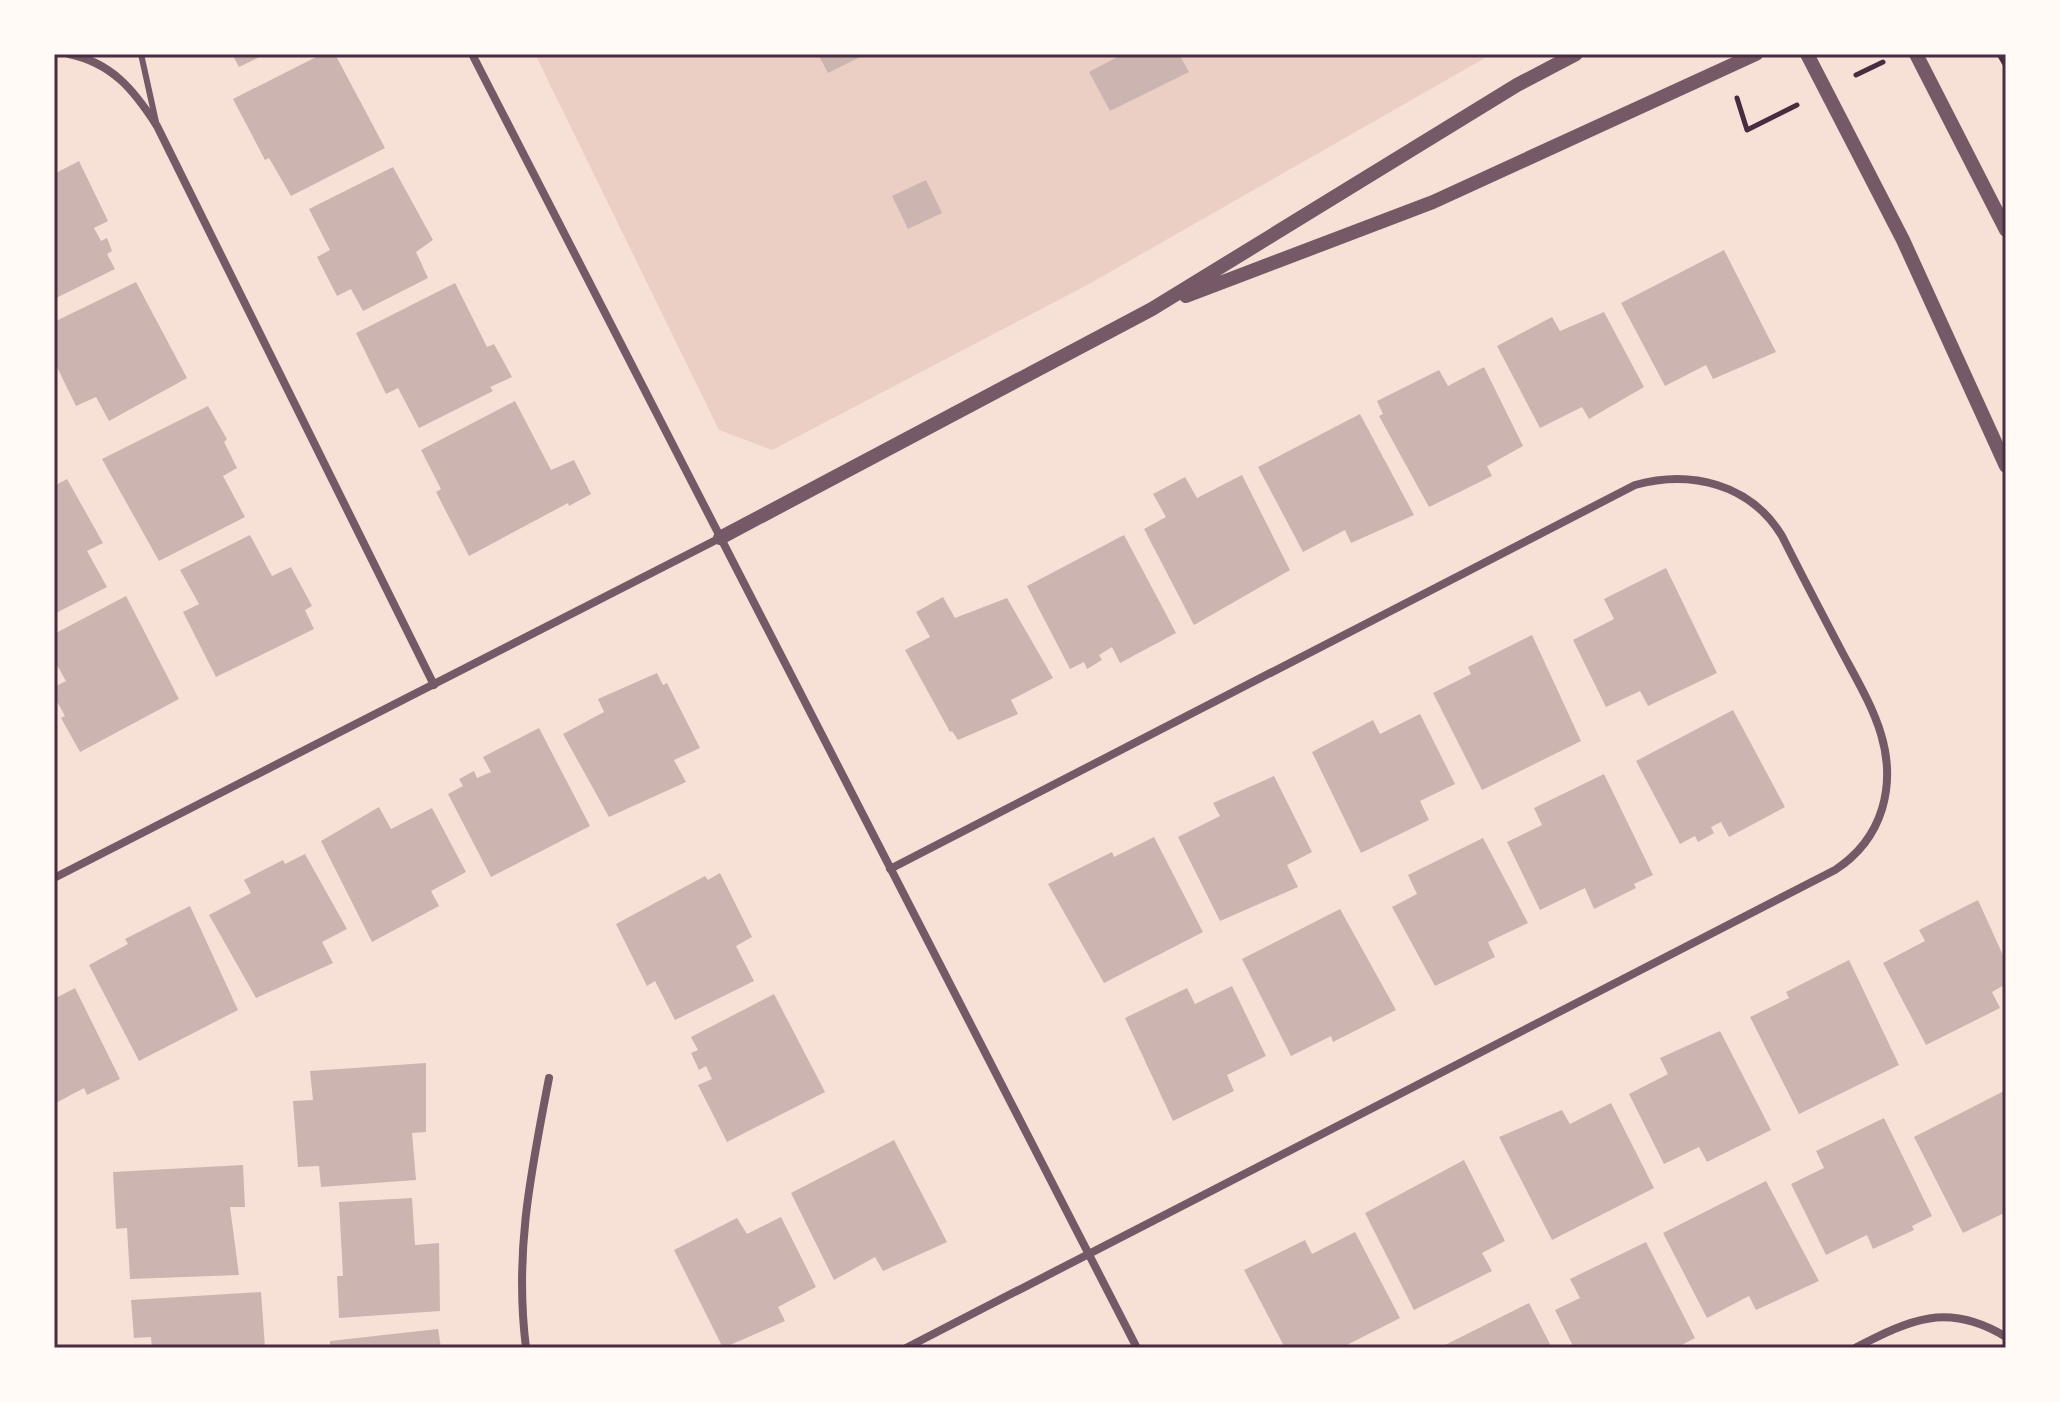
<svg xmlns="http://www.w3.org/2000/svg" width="2060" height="1402" font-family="Montserrat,sans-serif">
  <rect width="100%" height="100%" fill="#f7e1d7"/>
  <path fill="#ebcfc5" d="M 535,54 L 1492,54 L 1089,284 L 772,450 L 719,430 Z"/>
  <path fill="#ccb4b1" d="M 232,54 L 266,54 L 239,67 Z
    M 322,54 L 335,54 L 385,148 L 291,196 L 269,158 L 265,160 L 233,99 Z
    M 818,54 L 866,54 L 828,73 Z
    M 1123,54 L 1179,54 L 1189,72 L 1110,111 L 1089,72 Z
    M 79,161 L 108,221 L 94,228 L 101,241 L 107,238 L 112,251 L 107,254 L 115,269 L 54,299 L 54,174 Z
    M 393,167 L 433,240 L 416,252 L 428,278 L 363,311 L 351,289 L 337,296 L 317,257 L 330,250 L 309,209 Z
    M 926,180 L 942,213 L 908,229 L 892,196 Z
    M 1724,250 L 1776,352 L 1713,379 L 1706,365 L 1665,386 L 1621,303 Z
    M 136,282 L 187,378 L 109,421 L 96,397 L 76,406 L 54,361 L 54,322 Z
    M 455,283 L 487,347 L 494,344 L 512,377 L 490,387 L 493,391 L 419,428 L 398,388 L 386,394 L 356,333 Z
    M 1604,312 L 1644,387 L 1589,419 L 1582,407 L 1540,428 L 1497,346 L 1552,317 L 1560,331 Z
    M 1484,367 L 1523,446 L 1487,466 L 1492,476 L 1429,507 L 1379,416 L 1383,414 L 1377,401 L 1439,370 L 1448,386 Z
    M 515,401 L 551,470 L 574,460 L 591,494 L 569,506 L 568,503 L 469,556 L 436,492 L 441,489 L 421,450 Z
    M 208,406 L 227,439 L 224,442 L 237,468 L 223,476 L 245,517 L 159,561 L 102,459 Z
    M 1360,414 L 1414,515 L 1351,543 L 1345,530 L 1303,552 L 1258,467 Z
    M 1242,475 L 1290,570 L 1194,625 L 1144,529 L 1166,517 L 1153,494 L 1185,477 L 1197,498 Z
    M 67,479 L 103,543 L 87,551 L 107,587 L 54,614 L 54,486 Z
    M 250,535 L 272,576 L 291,567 L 312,606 L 305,610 L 314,629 L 216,677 L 183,612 L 199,604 L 180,570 Z
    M 1124,535 L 1176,633 L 1120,663 L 1112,647 L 1099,655 L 1102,660 L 1087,669 L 1084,662 L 1070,669 L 1027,586 Z
    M 1666,568 L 1717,673 L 1648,706 L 1640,691 L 1606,707 L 1573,640 L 1614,619 L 1604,599 Z
    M 126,596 L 179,699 L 80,752 L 61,718 L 65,716 L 54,696 L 54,687 L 66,681 L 54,660 L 54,634 Z
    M 943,597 L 955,618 L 1007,598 L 1053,678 L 1011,700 L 1018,714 L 958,740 L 952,731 L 950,732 L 905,650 L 930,637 L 916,612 Z
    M 1532,635 L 1581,741 L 1482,790 L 1433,693 L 1471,674 L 1468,667 Z
    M 657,673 L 663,685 L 667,683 L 700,748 L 674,760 L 686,782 L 609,817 L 563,734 L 604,712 L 598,699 Z
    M 1733,710 L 1785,807 L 1729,837 L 1721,822 L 1711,827 L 1714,833 L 1698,842 L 1695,836 L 1680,844 L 1636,761 Z
    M 1420,714 L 1455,784 L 1420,801 L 1429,820 L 1361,853 L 1312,752 L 1373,720 L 1380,734 Z
    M 539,728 L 590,826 L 491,877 L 448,794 L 463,786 L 459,779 L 474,771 L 477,778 L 491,772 L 483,757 Z
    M 1604,774 L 1653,875 L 1634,884 L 1636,888 L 1594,909 L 1585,888 L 1540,910 L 1507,842 L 1542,825 L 1534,808 Z
    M 1274,776 L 1312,852 L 1287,865 L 1298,887 L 1220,921 L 1178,837 L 1220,816 L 1213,803 Z
    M 379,807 L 391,829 L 432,808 L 466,872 L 431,891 L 439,906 L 372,942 L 321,841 Z
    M 1154,837 L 1203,932 L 1104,983 L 1048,884 L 1112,852 L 1114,857 Z
    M 1483,838 L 1528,923 L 1488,942 L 1495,957 L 1435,986 L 1392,907 L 1417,894 L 1408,875 Z
    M 305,854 L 347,929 L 322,942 L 333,963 L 256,998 L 209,915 L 251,893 L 244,880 L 283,860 L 285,864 Z
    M 720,873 L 752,937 L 736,946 L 754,981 L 675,1020 L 655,981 L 647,986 L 616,924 L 705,876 L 708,880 Z
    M 1978,900 L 2006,962 L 2006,984 L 1992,992 L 2000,1008 L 1926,1045 L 1883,963 L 1925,941 L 1919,930 Z
    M 190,906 L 238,1010 L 139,1061 L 89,965 L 128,944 L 125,939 Z
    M 1340,909 L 1396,1010 L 1333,1042 L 1331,1036 L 1291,1056 L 1242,959 Z
    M 1849,960 L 1899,1065 L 1799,1114 L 1750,1017 L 1789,998 L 1786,992 Z
    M 1232,986 L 1266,1056 L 1227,1075 L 1234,1091 L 1173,1121 L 1125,1018 L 1187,988 L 1195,1004 Z
    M 75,988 L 120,1079 L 87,1095 L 84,1088 L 54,1104 L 54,999 Z
    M 774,994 L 825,1092 L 727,1142 L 698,1085 L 712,1079 L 706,1066 L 699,1070 L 691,1053 L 698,1050 L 691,1037 Z
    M 1720,1031 L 1771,1130 L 1707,1162 L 1699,1147 L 1664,1164 L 1629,1094 L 1668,1074 L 1660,1058 Z
    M 426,1063 L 426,1132 L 412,1133 L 416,1180 L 321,1187 L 319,1166 L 298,1167 L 293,1101 L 313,1100 L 310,1071 Z
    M 2006,1090 L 2006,1217 L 2002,1214 L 1963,1233 L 1914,1137 Z
    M 1611,1103 L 1654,1188 L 1552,1240 L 1499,1137 L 1562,1110 L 1570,1124 Z
    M 1884,1118 L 1932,1216 L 1912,1226 L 1914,1230 L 1873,1249 L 1867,1235 L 1826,1255 L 1791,1184 L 1824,1168 L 1816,1151 Z
    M 894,1140 L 947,1242 L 883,1271 L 875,1257 L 834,1280 L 791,1193 Z
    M 1464,1160 L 1505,1241 L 1482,1253 L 1492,1271 L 1414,1310 L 1365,1213 Z
    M 243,1165 L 245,1207 L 230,1207 L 239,1275 L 130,1279 L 127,1228 L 116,1229 L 113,1172 Z
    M 1766,1181 L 1819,1281 L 1756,1310 L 1749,1296 L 1707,1318 L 1663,1233 Z
    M 412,1198 L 415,1245 L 439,1243 L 440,1311 L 339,1318 L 337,1276 L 343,1276 L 339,1202 Z
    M 781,1217 L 816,1287 L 778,1307 L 785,1321 L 723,1348 L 674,1250 L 737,1218 L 747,1234 Z
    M 1355,1232 L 1400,1318 L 1341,1348 L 1285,1348 L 1244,1270 L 1305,1240 L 1312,1254 Z
    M 1646,1242 L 1695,1338 L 1676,1348 L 1574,1348 L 1555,1310 L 1580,1298 L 1570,1279 Z
    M 261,1292 L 265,1348 L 152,1348 L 151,1337 L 134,1338 L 131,1300 Z
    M 1529,1303 L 1552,1348 L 1439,1348 Z
    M 438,1329 L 441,1348 L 330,1348 L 330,1341 Z"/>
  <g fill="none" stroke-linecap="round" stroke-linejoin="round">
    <path stroke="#4a2c40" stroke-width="5" d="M 1999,54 L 2006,66
      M 1856,75 L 1883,62
      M 1737,98 L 1747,130 L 1797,105"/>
    <path stroke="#755966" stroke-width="6" d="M 141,54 L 156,122"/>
    <path stroke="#755966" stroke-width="8" d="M 69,54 C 112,63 134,90 157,126 L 434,685
      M 472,54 L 1137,1348
      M 890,869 L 1635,485 C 1690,470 1750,483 1782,536 C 1801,574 1821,612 1841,650 C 1868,701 1900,749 1882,809 C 1874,835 1858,855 1835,870 L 906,1348
      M 54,878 L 720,538
      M 526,1348 C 514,1252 531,1172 549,1078
      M 1855,1348 C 1910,1320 1947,1301 2006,1337"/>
    <path stroke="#755966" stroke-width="14" d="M 1807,54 L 1903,240 L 2006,466
      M 1916,54 L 2006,230
      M 1186,296 L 1433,202 L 1756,54
      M 720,538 L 1152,309 L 1517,85 L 1576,54"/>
  </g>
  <rect width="2060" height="1402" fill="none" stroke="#fffaf5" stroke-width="112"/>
  <rect x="56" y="56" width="1948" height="1290" fill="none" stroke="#4a2c40" stroke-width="3"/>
</svg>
